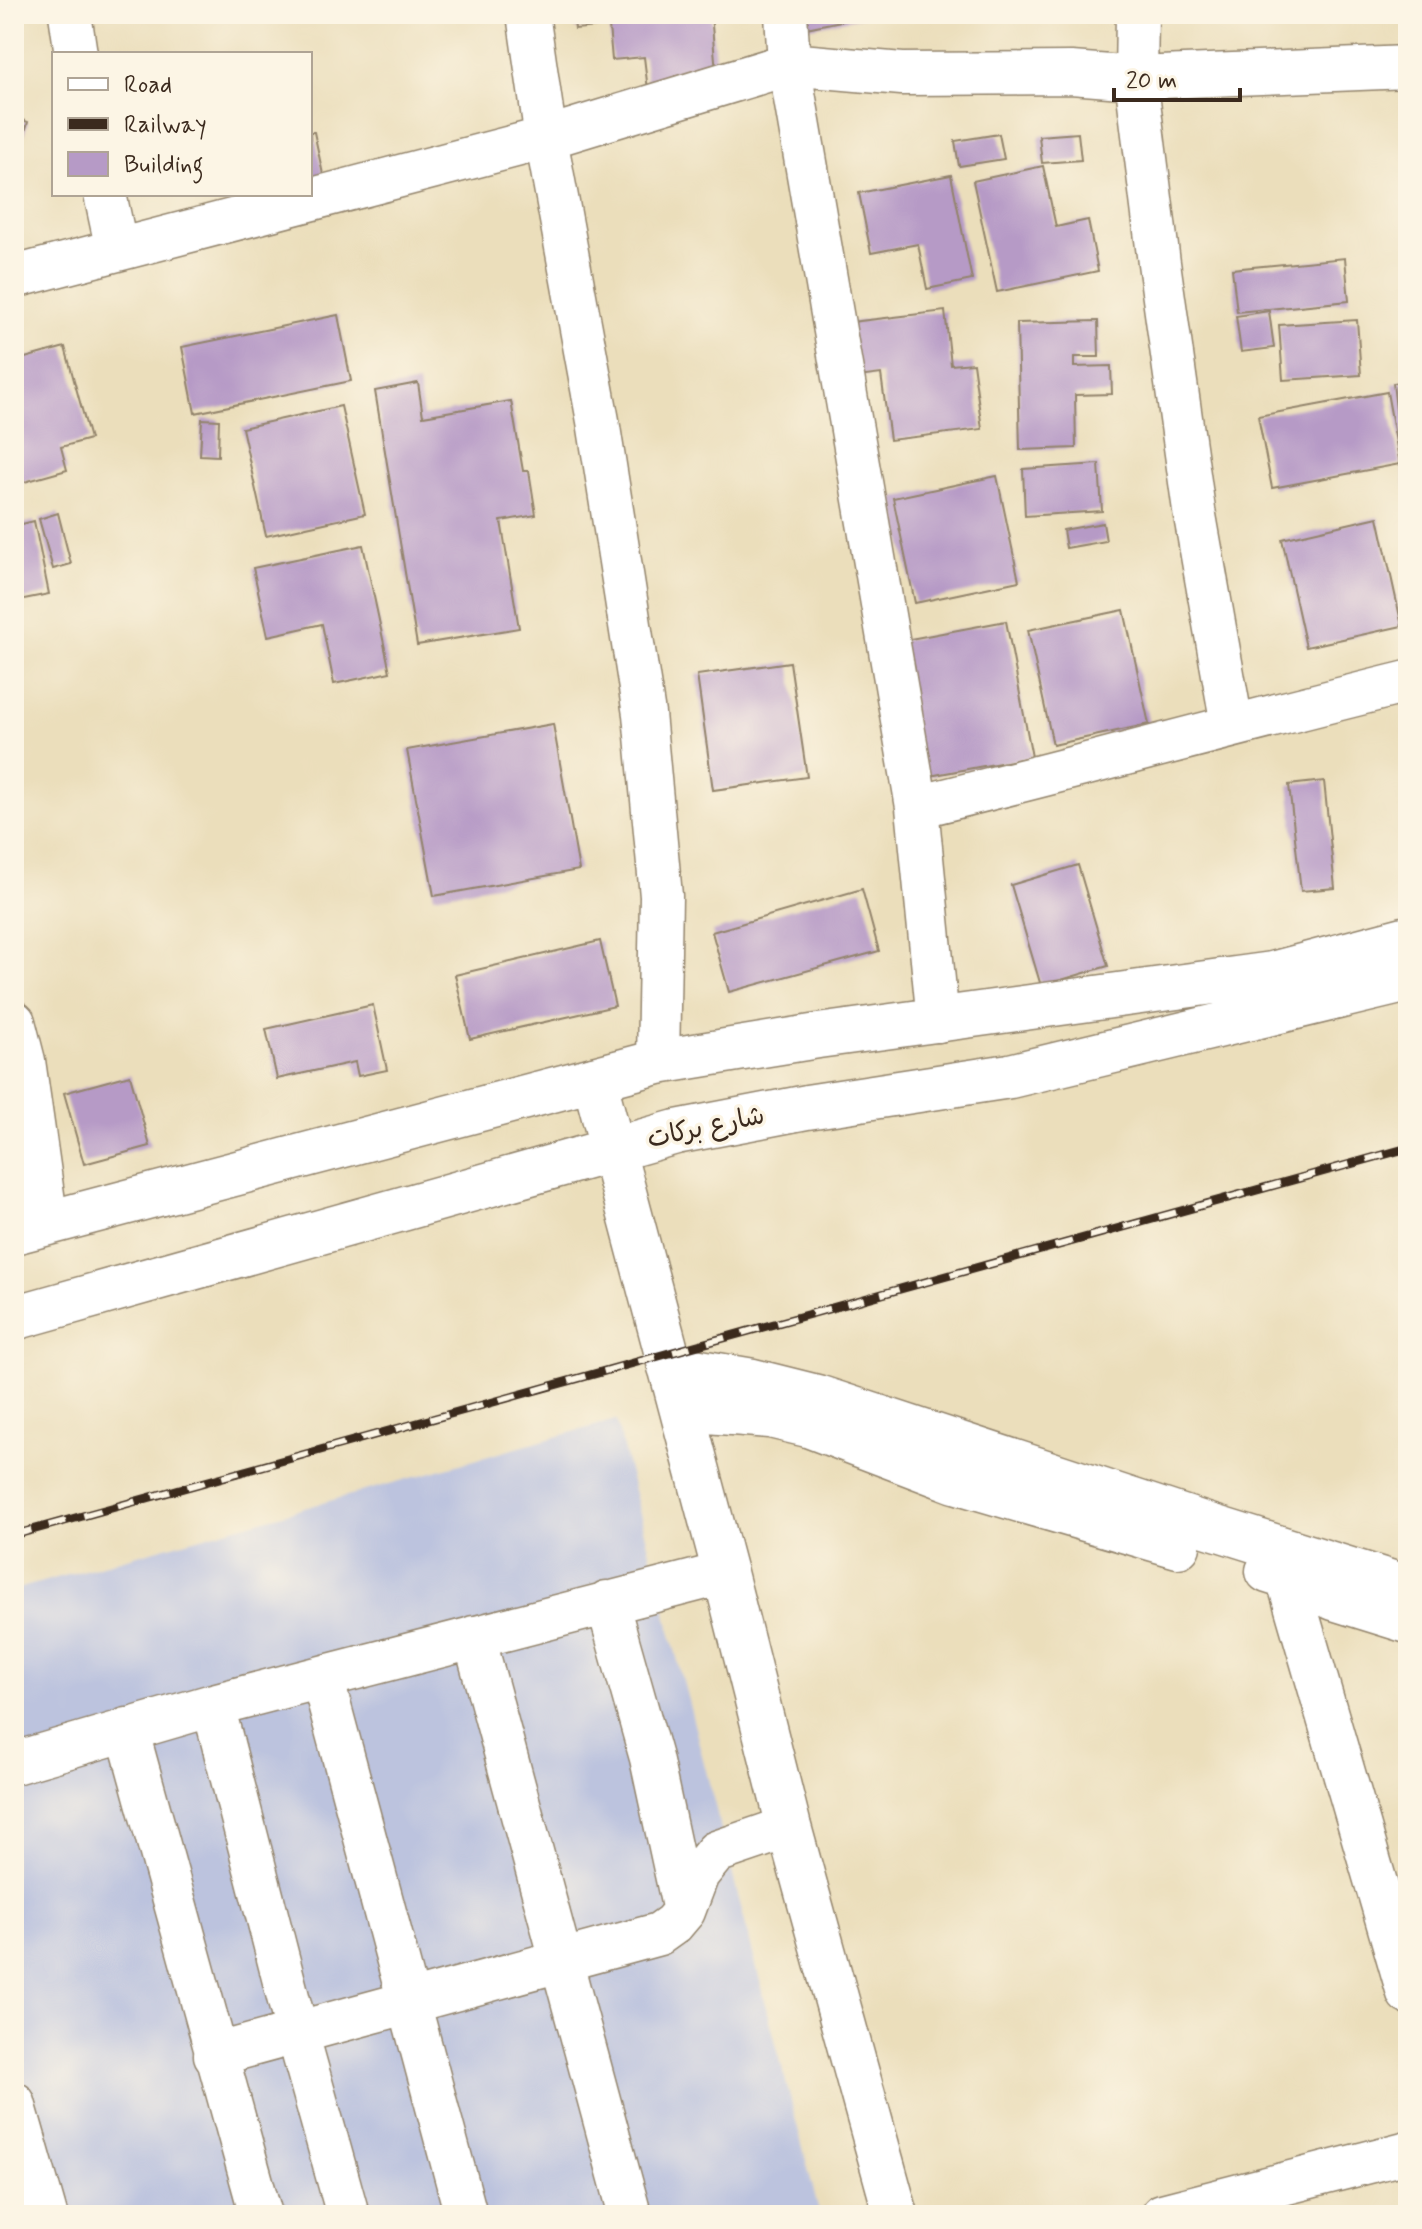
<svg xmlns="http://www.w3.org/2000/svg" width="1422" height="2229" font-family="Mynerve,'Playpen Sans Arabic',sans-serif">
  <rect width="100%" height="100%" fill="#fcf5e5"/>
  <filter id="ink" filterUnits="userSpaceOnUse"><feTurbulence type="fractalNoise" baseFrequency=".0125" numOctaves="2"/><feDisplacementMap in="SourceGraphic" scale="16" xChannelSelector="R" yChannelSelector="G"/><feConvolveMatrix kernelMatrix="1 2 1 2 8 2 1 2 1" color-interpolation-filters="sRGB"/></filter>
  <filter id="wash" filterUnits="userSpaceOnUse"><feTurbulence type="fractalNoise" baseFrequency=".006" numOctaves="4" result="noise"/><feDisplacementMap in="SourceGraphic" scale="32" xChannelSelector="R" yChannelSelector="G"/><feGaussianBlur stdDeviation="1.8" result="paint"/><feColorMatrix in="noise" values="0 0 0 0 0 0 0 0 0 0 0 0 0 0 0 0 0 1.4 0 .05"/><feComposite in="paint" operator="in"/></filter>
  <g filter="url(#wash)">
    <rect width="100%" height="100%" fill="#ebdebb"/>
    <path fill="#bcc3de" d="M 616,1420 L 820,2215 L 14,2215 L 14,1590 Z"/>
    <g id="blocks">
      <path fill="#b69ac6" d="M 573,14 L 711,14 L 717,83 L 648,90 L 644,57 L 612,60 L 609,26 L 575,29 Z
        M 803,14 L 871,14 L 871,15 L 806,28 Z
        M 14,117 L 28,122 L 15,162 L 14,162 Z
        M 310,132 L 314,132 L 325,184 L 310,187 Z
        M 1078,133 L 1081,160 L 1042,163 L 1039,136 Z
        M 999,134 L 1004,159 L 959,166 L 955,141 Z
        M 1043,166 L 1056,227 L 1088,220 L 1098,271 L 997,292 L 973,181 Z
        M 951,175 L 972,280 L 927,289 L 918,244 L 871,253 L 859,193 Z
        M 1345,258 L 1349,301 L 1237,312 L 1232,269 Z
        M 945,311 L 951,365 L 973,363 L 982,429 L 890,440 L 881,374 L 850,378 L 843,323 Z
        M 1269,311 L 1274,348 L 1241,352 L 1236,316 Z
        M 338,315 L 351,381 L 195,413 L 182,347 Z
        M 1357,320 L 1361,375 L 1283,380 L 1279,325 Z
        M 1098,321 L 1099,357 L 1074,357 L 1074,367 L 1111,366 L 1112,394 L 1075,395 L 1076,448 L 1020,450 L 1017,323 Z
        M 65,347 L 90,439 L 61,447 L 67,470 L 14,485 L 14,361 Z
        M 1408,381 L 1408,487 L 1405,487 L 1393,383 Z
        M 418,383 L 423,416 L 511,401 L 523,471 L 529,471 L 536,515 L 501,521 L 519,628 L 417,645 L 375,391 Z
        M 1387,392 L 1400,464 L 1272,488 L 1258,416 Z
        M 341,406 L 365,514 L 266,536 L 242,428 Z
        M 202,419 L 219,420 L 218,456 L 200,455 Z
        M 1099,464 L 1102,511 L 1025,516 L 1023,469 Z
        M 997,476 L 1019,581 L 915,603 L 893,498 Z
        M 58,513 L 71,564 L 53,569 L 39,519 Z
        M 1378,517 L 1402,626 L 1306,647 L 1282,539 Z
        M 34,521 L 49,594 L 14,601 L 14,526 Z
        M 1103,523 L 1106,541 L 1066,548 L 1063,530 Z
        M 363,545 L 390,672 L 334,684 L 322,624 L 268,636 L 253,568 Z
        M 1124,610 L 1149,724 L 1053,745 L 1028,630 Z
        M 1006,621 L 1032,757 L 913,779 L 889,643 Z
        M 790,662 L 807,777 L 713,790 L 697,675 Z
        M 553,724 L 579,870 L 434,896 L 407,750 Z
        M 1324,781 L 1335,888 L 1301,891 L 1289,785 Z
        M 1078,865 L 1108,966 L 1041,986 L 1011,885 Z
        M 862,889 L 879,951 L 729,992 L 712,932 Z
        M 600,941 L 615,1006 L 470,1039 L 455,975 Z
        M 373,1005 L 387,1070 L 358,1076 L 355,1062 L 277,1079 L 266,1029 Z
        M 130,1075 L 150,1146 L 84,1164 L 64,1093 Z"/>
    </g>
  </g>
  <g filter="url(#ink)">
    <use href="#blocks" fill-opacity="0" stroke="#93846c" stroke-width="2"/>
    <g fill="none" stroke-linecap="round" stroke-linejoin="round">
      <g stroke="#93846c" stroke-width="45">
        <path id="minor" d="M 70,14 L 76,54
          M 528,14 L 546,138 L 598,421 L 644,714 L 661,896 L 658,1062
          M 786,14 L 789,64 L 917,807 L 938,1021
          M 1137,14 L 1136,78 L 1159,263 L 1194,510 L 1232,725
          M 105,194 L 117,250
          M 14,277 L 546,138 L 789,64 L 902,74 L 1071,73 L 1136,78 L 1408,67
          M 917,807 C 1081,767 1244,722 1408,682
          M 14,1022 L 24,1061 L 47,1223
          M 1287,1577 L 1408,1993
          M 607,1602 L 651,1758 L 684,1911
          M 474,1637 L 630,2215
          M 322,1677 L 466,2215
          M 213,1705 L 297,2032 L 348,2215
          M 127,1729 L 261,2215
          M 14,1763 L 213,1705 L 725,1573
          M 215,2055 L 659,1934 L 673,1924 L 684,1911 L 698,1874 L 716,1852 L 789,1827
          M 14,2103 L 46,2215
          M 1162,2215 L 1408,2152"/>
      </g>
      <g stroke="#93846c" stroke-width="47">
        <path id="tertiary" d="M 594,1079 L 725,1573 L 789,1827 L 896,2215
          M 670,1367 L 753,1381 L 817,1397 L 1203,1524 L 1408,1588
          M 682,1409 L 770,1416 L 808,1425 L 955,1481 L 1178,1546
          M 1268,1571 L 1287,1577 L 1334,1598 L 1408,1621"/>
      </g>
      <g stroke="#93846c" stroke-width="47">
        <path id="secondary" d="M 14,1232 L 658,1062 L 818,1036 L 1272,974 L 1408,938
          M 14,1318 L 676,1132 L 807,1107 L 1010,1076 L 1408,980"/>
      </g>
      <use href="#minor" stroke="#fff" stroke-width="42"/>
      <use href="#tertiary" stroke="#fff" stroke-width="44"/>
      <use href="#secondary" stroke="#fff" stroke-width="44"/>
      <g stroke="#3b2a1e" stroke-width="9">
        <path id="rail" d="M 14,1535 L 1408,1148"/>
      </g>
      <use href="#rail" stroke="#fcf5e5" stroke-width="6" stroke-dasharray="18" stroke-linecap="butt"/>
    </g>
  </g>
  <g text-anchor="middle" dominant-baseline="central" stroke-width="7" stroke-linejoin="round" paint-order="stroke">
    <g font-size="26" fill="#3b2a1e" stroke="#fcf5e5">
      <text transform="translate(706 1128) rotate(-12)">شارع بركات</text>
    </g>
  </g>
  <rect width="1422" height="2229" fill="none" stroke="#fcf5e5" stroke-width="48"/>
  <rect x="52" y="52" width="260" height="144" fill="#fcf5e5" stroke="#afa495" stroke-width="2"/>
  <rect x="68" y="78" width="40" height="12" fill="#ffffff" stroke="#afa495" stroke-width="2"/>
  <text x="124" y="92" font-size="24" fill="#3b2a1e">Road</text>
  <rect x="68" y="118" width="40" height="12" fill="#3b2a1e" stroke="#afa495" stroke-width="2"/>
  <text x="124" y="132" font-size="24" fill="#3b2a1e">Railway</text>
  <rect x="68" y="152" width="40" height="24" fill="#b69ac6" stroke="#afa495" stroke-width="2"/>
  <text x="124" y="172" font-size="24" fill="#3b2a1e">Building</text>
  <path d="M1114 88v12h126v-12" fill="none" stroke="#3b2a1e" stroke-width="4"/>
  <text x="1126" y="88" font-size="24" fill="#3b2a1e" stroke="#fcf5e5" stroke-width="6" paint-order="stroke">20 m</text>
</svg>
